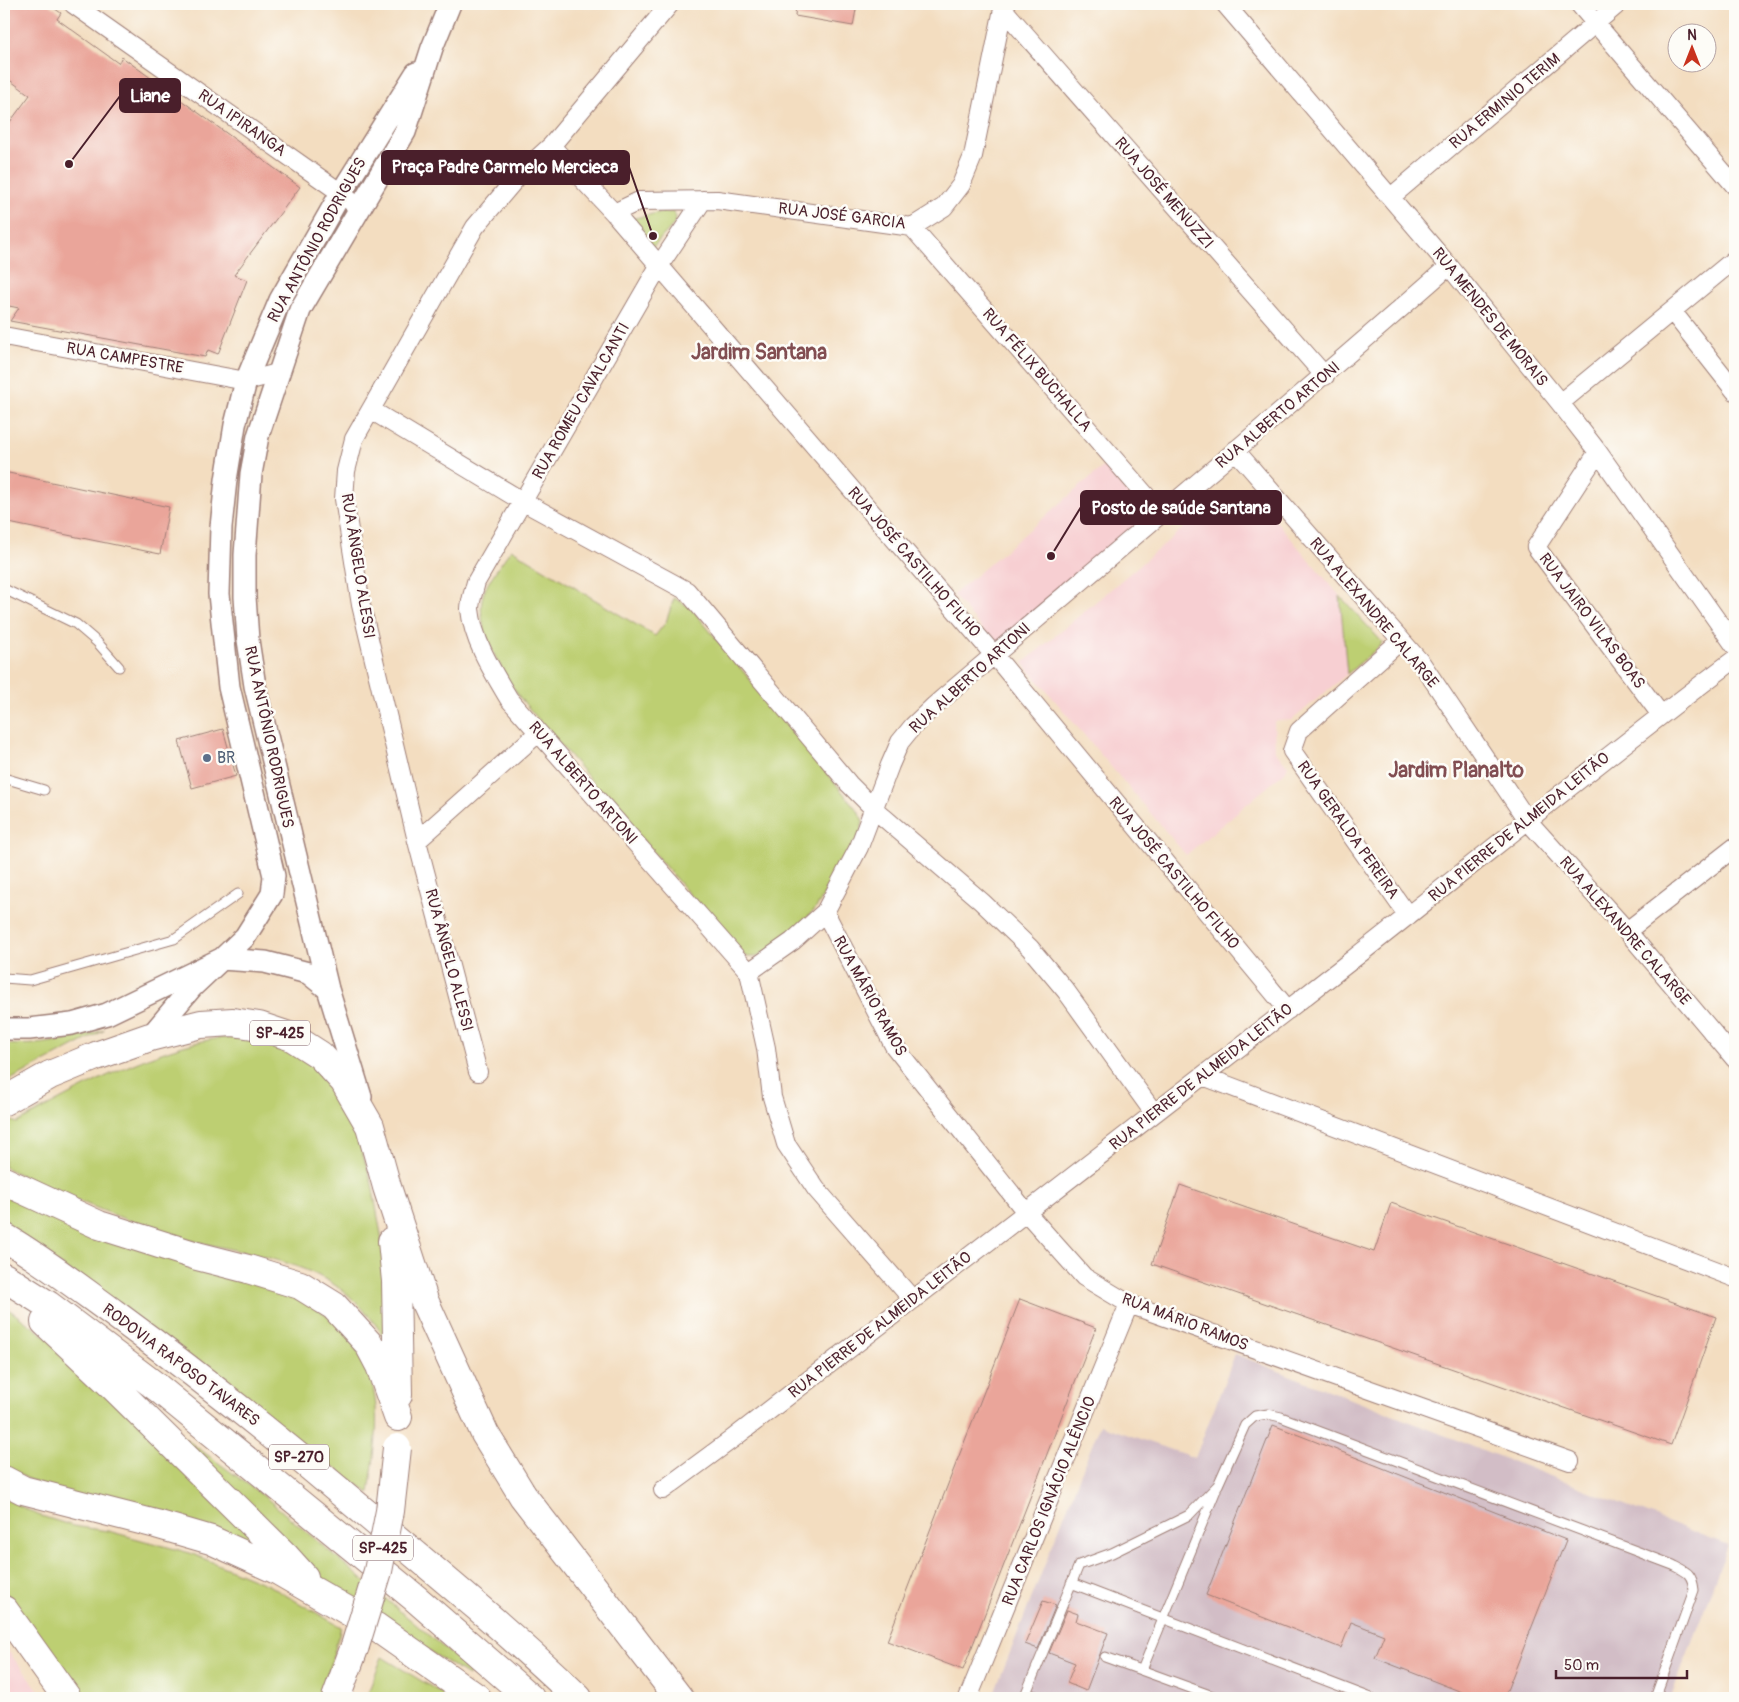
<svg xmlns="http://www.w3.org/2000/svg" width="1739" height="1702" font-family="Pangolin,sans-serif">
  <rect width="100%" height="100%" fill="#fdfcf7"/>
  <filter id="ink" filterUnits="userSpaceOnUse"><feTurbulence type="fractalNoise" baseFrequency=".02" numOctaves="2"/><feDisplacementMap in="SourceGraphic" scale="10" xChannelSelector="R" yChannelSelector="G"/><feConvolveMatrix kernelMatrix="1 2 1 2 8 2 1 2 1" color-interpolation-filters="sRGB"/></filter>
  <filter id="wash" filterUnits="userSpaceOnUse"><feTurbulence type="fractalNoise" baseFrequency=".0096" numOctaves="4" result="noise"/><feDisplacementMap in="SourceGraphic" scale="20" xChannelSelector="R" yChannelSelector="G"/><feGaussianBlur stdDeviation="1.12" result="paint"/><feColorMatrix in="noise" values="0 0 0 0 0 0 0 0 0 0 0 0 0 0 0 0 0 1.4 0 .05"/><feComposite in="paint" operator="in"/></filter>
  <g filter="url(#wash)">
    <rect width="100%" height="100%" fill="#f3ddc0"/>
    <path fill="#f7cfd2" d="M 1104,466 L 1149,518 L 998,647 L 953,595 Z
      M 1218,499 L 1258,500 L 1340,596 L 1347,674 L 1292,720 L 1274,721 L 1275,751 L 1288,766 L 1285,772 L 1186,855 L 1023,663 Z
      M 4,1646 L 45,1698 L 4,1698 Z"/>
    <path fill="#d2bdc6" d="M 1235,1354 L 1728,1545 L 1671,1698 L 992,1698 L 1100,1425 L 1195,1458 Z"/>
    <path fill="#bdcf72" stroke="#84774e" d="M 673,212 L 676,217 L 674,224 L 651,249 L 631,219 L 657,213 Z
      M 511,549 L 655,636 L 666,622 L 674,598 L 691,608 L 858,811 L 863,821 L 861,832 L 816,908 L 787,939 L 756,957 L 747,957 L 739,952 L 521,699 C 503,673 472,624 484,592 C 490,577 502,563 511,549 Z
      M 1340,596 L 1382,642 L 1380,646 L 1347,674 Z
      M 105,1030 L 4,1083 L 4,1044 C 39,1047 72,1039 105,1030 Z
      M 220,1038 L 242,1038 L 264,1042 L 285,1049 L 304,1060 L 321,1073 L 348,1108 L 372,1184 L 386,1263 L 388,1343 C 379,1329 370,1316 358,1304 C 308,1253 229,1254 165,1233 C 110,1215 56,1192 4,1167 L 4,1118 L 17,1123 C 78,1090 151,1048 220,1038 Z
      M 4,1195 C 67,1217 131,1239 194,1260 C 242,1277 295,1290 336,1322 C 344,1329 355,1347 360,1356 C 386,1398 375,1448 369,1493 L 120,1306 L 4,1227 Z
      M 4,1306 L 265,1497 L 471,1671 L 468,1676 L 344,1596 L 55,1492 L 4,1467 Z
      M 4,1498 L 38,1515 L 73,1526 L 108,1531 L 190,1553 L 268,1585 L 341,1627 L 330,1667 L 318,1698 L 84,1698 L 43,1648 L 4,1589 Z
      M 382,1657 L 448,1697 L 451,1698 L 366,1698 Z"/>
    <g id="blocks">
      <path fill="#eaa59a" d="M 4,4 L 48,4 L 61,13 L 57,19 L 118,63 L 122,57 L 300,187 L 234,275 L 247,280 L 218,354 L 208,350 L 205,357 L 10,321 L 19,308 L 4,305 L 4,130 L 30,95 L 4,76 Z
        M 796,4 L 857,4 L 853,26 L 795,16 Z
        M 4,472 L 169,507 L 160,554 L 4,522 Z
        M 223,729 L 236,776 L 192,788 L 179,741 Z
        M 1180,1185 L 1374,1252 L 1391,1203 L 1716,1317 L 1671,1445 L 1152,1264 Z
        M 1020,1299 L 1096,1328 L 963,1670 L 887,1641 Z
        M 1273,1425 L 1566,1540 L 1504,1698 L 1477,1698 L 1375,1658 L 1384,1635 L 1351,1622 L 1341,1648 L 1206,1595 Z
        M 1043,1601 L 1056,1605 L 1038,1649 L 1025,1644 Z
        M 1067,1610 L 1078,1614 L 1076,1621 L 1108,1633 L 1086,1691 L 1067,1683 L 1075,1663 L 1049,1653 Z"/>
    </g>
  </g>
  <g filter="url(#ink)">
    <use href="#blocks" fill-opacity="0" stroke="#9e7e76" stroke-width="1"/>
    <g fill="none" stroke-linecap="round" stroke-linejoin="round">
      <g stroke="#9e7e76" stroke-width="11">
        <path id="service" d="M 4,589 L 76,624 L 97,642 L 119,667
          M 4,778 L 44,790
          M 4,978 L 30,980 L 174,939 L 238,894
          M 1071,1583 L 1371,1698
          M 1105,1657 L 1218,1698
          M 1142,1670 L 1216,1490
          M 1026,1693 L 1041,1698
          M 1024,1698 L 1079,1565 L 1112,1553 L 1189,1515 L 1218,1485 L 1245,1425 L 1255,1416 L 1268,1414 L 1281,1417 L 1673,1565 C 1687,1572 1692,1573 1694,1590 L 1655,1698"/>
      </g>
      <g stroke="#9e7e76" stroke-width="20">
        <path id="minor" d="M 73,4 L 341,193 L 360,209
          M 1225,4 L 1449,266 L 1560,403 L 1598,452 L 1735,646
          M 1579,4 L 1735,186
          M 1003,9 L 1325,376
          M 551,146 L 614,213 L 994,655 L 1288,1010
          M 1391,197 L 1618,4
          M 703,200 L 659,266 L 476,582 C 474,590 470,601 470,609 C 473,641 493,672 509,699 L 749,972 L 766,1048 L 772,1097 L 786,1144 L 816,1189 L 913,1300
          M 614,213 L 639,201 L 717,200 L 912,227 L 944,207 L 961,185 L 973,156 L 1004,4
          M 912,227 L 1162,514
          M 1672,311 L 1735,391
          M 4,336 L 246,381 L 278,373
          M 1560,403 L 1735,259
          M 371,410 L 522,501 L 687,591 L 849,784 L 874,809 L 982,902 L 1030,948 L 1066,991 L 1154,1113
          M 1235,450 L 1422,664 L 1527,820 L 1627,931 L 1735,1059
          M 1598,452 L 1536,547 L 1661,715
          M 1401,640 L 1299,731 L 1292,751 L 1408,916
          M 417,841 L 538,733
          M 825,912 L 894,1046 L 1026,1212 L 1084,1277 L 1129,1304 L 1570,1461
          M 1627,931 L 1735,847
          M 749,972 L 793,941 L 825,912 L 859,847 L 890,765 L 900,742 L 913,726 L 935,705 C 1107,559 1280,415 1449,266
          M 478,1072 L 417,841 L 361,605 L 344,499 L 346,471 L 354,439 L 475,227 L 519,175 L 551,146 L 670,4
          M 1203,1076 L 1735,1278
          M 663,1490 L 731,1440 C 937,1281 1143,1123 1348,963 C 1477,862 1604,757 1735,659
          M 968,1698 L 1129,1304"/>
      </g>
      <g stroke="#9e7e76" stroke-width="24">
        <path id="tertiary" d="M 4,1029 L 29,1029 L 72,1024 L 107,1014 L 221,959 L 265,962 L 308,973 L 328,989
          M 150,1037 L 192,987 L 245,937 L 272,894 L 274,876 L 229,687 L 219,594 L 221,527 L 226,480 L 235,425 L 246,381 L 280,300 L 341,193 L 416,73
          M 361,1097 L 328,989 L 255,686 L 248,640 L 245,597 L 245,555 L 251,474 L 258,436 L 300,310 L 405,132 L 432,48 L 450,4"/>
      </g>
      <g stroke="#9e7e76" stroke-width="30">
        <path id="motorway" d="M 4,1101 L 50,1075 L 96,1056 L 150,1037 L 201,1024 L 233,1022 L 259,1026 L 292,1037 L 320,1055 L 344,1081 L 370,1126 L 387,1187 L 424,1300 L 485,1434 L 523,1496 L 679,1698
          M 4,1181 L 99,1225 L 197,1256 L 248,1269 L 300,1285 L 334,1306 L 368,1343 L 380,1366 L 398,1417
          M 4,1237 C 43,1260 79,1288 115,1314 C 194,1372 270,1432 344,1495 C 423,1561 503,1626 578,1698
          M 392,1241 L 396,1281 L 398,1395
          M 4,1277 L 48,1305 L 158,1388 L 415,1598 L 530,1698
          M 45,1322 L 115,1388 L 286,1557 L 304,1577
          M 4,1480 L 23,1490 L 156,1524 L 211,1540 L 277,1570 L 376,1627 L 477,1698
          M 4,1610 L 67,1698
          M 336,1698 L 355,1646"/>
      </g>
      <use href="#service" stroke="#fff" stroke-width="9"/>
      <use href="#minor" stroke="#fff" stroke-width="18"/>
      <use href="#tertiary" stroke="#fff" stroke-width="21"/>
      <use href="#motorway" stroke="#fff" stroke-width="28"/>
      <g stroke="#9e7e76" stroke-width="30" stroke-linecap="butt">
        <path id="motorway-bridge" d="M 355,1646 L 378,1571 L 390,1511 L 397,1448"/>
      </g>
      <use href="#motorway-bridge" stroke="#fff" stroke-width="28"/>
    </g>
  </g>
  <circle fill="#5c6f8a" stroke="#fdfcf7" stroke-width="2" cx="207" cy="758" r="5"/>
  <g text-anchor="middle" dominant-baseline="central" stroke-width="5" stroke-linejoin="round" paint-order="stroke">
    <g fill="#fdfcf7" stroke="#806168" stroke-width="1">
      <rect x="250" y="1020.5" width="60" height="25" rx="4"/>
      <rect x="269" y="1444.5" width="60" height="25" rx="4"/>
      <rect x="353" y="1535.5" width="60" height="25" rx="4"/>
    </g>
    <g font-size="15" font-weight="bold" fill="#4a1f2b">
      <text x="280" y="1033">SP-425</text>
      <text x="299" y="1457">SP-270</text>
      <text x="383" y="1548">SP-425</text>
    </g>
    <g font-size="16" fill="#4a1f2b" stroke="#fdfcf7">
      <text transform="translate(1505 101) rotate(-40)">RUA ERMINIO TERIM</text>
      <text transform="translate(242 123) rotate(35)">RUA IPIRANGA</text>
      <text transform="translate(1164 193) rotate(49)">RUA JOSÉ MENUZZI</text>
      <text transform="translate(842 216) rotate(7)">RUA JOSÉ GARCIA</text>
      <text transform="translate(317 240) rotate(-61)">RUA ANTÔNIO RODRIGUES</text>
      <text transform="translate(1490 317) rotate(51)">RUA MENDES DE MORAIS</text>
      <text transform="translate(125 358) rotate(10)">RUA CAMPESTRE</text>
      <text transform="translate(1037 370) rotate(49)">RUA FÉLIX BUCHALLA</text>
      <text transform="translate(581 401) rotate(-60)">RUA ROMEU CAVALCANTI</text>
      <text transform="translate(1278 415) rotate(-40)">RUA ALBERTO ARTONI</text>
      <text transform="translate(914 562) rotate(49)">RUA JOSÉ CASTILHO FILHO</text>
      <text transform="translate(358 566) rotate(81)">RUA ÂNGELO ALESSI</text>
      <text transform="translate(1374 613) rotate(50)">RUA ALEXANDRE CALARGE</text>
      <text transform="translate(1592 621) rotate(53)">RUA JAIRO VILAS BOAS</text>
      <text transform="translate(970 678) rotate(-42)">RUA ALBERTO ARTONI</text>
      <text transform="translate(269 737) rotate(78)">RUA ANTÔNIO RODRIGUES</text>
      <text transform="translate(583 783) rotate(49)">RUA ALBERTO ARTONI</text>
      <text transform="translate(1519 827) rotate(-39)">RUA PIERRE DE ALMEIDA LEITÃO</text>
      <text transform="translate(1348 830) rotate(55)">RUA GERALDA PEREIRA</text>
      <text transform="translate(1174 873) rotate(50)">RUA JOSÉ CASTILHO FILHO</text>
      <text transform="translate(1625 931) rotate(49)">RUA ALEXANDRE CALARGE</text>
      <text transform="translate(449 960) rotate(75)">RUA ÂNGELO ALESSI</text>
      <text transform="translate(870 996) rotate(61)">RUA MÁRIO RAMOS</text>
      <text transform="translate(1201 1077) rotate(-38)">RUA PIERRE DE ALMEIDA LEITÃO</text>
      <text transform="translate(1185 1322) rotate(21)">RUA MÁRIO RAMOS</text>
      <text transform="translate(880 1325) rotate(-38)">RUA PIERRE DE ALMEIDA LEITÃO</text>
      <text transform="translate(181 1365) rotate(37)">RODOVIA RAPOSO TAVARES</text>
      <text transform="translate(1049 1501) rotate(-68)">RUA CARLOS IGNÁCIO ALÊNCIO</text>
    </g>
    <g font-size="16" fill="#4e5e75" stroke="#fdfcf7" text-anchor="start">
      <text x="217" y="758">BR</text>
    </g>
    <g font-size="21" font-weight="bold" fill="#824e52" stroke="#fdfcf7">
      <text x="759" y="352">Jardim Santana</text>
      <text x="1456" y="770">Jardim Planalto</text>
    </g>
  </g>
  <path fill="none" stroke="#4a1f2b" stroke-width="2" d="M69 164L120 96M653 236L629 167M1051 556L1081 507"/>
  <g fill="#4a1f2b" stroke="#fdfcf7" stroke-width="2">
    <circle cx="69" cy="164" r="5"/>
    <circle cx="653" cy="236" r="5"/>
    <circle cx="1051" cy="556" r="5"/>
  </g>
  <g fill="#4a1f2b" stroke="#4a1f2b" stroke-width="2">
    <rect x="120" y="79" width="60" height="33" rx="5"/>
    <rect x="382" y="151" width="247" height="33" rx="5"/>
    <rect x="1081" y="491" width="200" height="33" rx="5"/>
  </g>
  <g font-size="18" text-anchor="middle" font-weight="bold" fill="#fff">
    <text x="150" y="102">Liane</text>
    <text x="505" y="173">Praça Padre Carmelo Mercieca</text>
    <text x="1181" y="514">Posto de saúde Santana</text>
  </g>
  <rect width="1739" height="1702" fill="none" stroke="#fdfcf7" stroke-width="20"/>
  <g transform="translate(1692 48)"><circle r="24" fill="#fdfcf7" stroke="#b5a4a5"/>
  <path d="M0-4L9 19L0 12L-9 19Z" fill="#c8321e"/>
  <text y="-8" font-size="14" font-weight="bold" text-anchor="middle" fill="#4a1f2b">N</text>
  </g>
  <path d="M1556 1670v8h131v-8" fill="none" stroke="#4a1f2b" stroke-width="2.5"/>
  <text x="1564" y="1670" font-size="15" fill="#4a1f2b" stroke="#fdfcf7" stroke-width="4" paint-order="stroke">50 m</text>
</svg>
